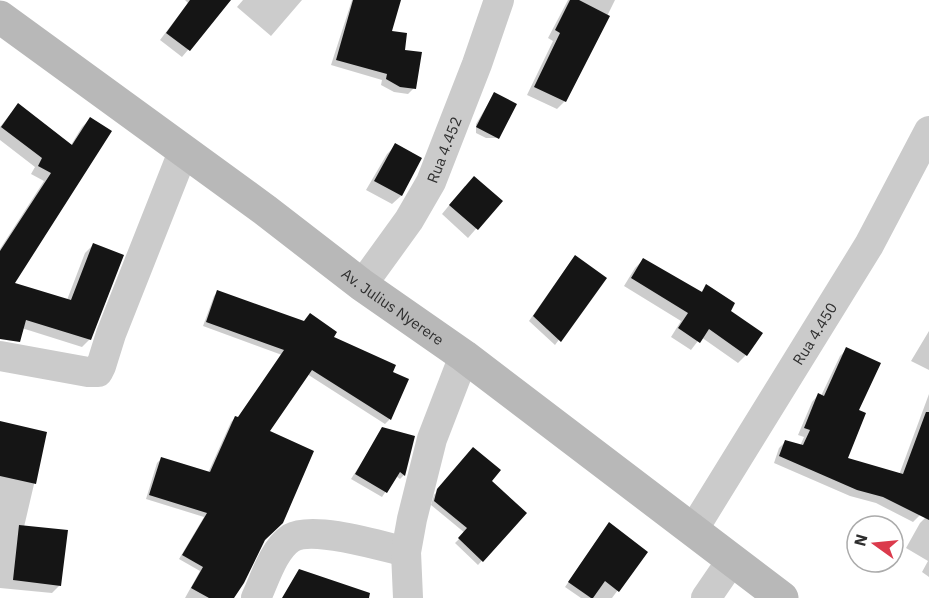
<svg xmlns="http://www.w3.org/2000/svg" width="929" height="598" font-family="'IBM Plex Sans',sans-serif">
  <rect width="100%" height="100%" fill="#fff"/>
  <path fill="#0003" d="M 185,0 L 230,0 L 182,57 L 160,40 L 188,3 Z
    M 243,0 L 302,0 L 271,36 L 237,7 Z
    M 352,0 L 400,0 L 390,32 L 403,51 L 414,88 L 408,94 L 394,92 L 381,85 L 382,80 L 331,65 Z
    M 568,0 L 615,0 L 565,101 L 557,109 L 527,95 L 553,41 L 548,38 Z
    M 494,94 L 500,134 L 496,138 L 486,138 L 476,133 L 476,124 Z
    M 11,113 L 71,145 L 82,127 L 90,119 L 13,284 L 67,300 L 85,253 L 93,245 L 90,339 L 82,347 L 9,324 L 0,313 L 0,249 L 44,181 L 31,174 L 35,167 L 0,140 L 0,127 Z
    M 396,145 L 420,159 L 401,196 L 392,204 L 366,190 L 387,154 Z
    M 465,186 L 500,201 L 468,238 L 442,214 Z
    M 643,260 L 700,293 L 707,286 L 729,311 L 746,355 L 738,363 L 701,337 L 691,350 L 671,337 L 681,321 L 624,286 L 635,268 Z
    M 571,261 L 605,278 L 555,345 L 529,321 Z
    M 218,292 L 331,338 L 391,373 L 407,379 L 389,420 L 385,424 L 307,374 L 268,432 L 259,547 L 228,598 L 185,598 L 200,571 L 179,559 L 204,517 L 146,499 L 157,463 L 161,459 L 208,473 L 231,422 L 235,418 L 237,419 L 282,355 L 203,326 L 214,296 Z
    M 929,331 L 929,370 L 911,361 Z
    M 847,349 L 857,411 L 846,459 L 899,475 L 929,394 L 929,497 L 920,515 L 913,522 L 876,503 L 850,496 L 774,463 L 779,448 L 786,441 L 800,446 L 804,437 L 798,435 L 812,402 L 818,395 L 821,396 L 840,356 Z
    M 0,423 L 46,433 L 24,527 L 60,585 L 52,593 L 0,588 Z
    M 383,429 L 413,437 L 404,475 L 400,479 L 396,476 L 382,497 L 351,479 Z
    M 469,453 L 490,481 L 525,513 L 478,565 L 455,543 L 465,533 L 431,505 L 434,495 Z
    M 926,517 L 929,519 L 929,577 L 922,572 L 928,561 L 906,548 L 920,523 Z
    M 605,529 L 646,552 L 612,598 L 581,598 L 565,587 Z"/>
  <path fill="#151515" d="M 190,0 L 231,0 L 190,51 L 166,33 Z
    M 353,0 L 401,0 L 392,31 L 407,33 L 405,50 L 422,52 L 416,89 L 400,87 L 386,79 L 387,74 L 336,60 Z
    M 570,0 L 579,0 L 610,16 L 566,102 L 534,87 L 560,33 L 555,30 Z
    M 494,92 L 517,104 L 499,139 L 476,127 Z
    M 18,103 L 72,145 L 90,117 L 112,131 L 15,283 L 71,300 L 93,243 L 124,255 L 91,340 L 26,320 L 20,342 L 0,339 L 0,251 L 51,173 L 38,166 L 42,158 L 1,127 Z
    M 395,143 L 422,158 L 402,196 L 374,181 Z
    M 474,176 L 503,201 L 478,230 L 449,205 Z
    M 575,255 L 607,278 L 561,342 L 533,316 Z
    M 643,258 L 702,292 L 706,284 L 735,303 L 731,311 L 763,333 L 747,356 L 709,329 L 700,343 L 678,328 L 688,313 L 631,278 Z
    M 217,290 L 304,321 L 310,313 L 337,332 L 334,337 L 396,365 L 393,372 L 409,379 L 391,420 L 312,370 L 270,431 L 314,451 L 283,523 L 265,540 L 244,583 L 234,598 L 209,598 L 191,588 L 203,567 L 182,555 L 207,513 L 149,495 L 161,457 L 210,472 L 235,416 L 238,417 L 284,350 L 206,322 Z
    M 846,347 L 881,363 L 859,410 L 866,413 L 848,458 L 903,474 L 926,412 L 929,412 L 929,520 L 883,497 L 857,490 L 779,456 L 785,440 L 803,445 L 810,430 L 804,428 L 818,393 L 824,396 Z
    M 0,421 L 47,432 L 36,484 L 0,476 Z
    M 382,427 L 415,436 L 405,476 L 400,472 L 387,493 L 355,474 Z
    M 473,447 L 501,470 L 492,481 L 527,513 L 483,562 L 458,538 L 467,528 L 434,501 L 437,489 Z
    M 609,522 L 648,552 L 619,592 L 605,581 L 593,598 L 591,598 L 568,582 Z
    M 19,525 L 68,530 L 61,586 L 13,580 Z
    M 299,569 L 370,593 L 369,598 L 282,598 Z"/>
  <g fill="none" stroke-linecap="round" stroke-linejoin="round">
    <g stroke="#cbcbcb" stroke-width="30">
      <path id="s1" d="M 362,285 L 409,220 L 431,182 L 477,64 L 499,0"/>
      <path d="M 0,356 L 88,372 L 98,372 L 101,366 L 111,334 L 183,152"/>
      <path id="s2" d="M 693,530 L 869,245 L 929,131"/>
      <path d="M 256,598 C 265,579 273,550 291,538 C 313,525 381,546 406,552"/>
      <path d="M 408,598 L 406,552 L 412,519 L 432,439 L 464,356"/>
      <path d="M 706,598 L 732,560"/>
    </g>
    <path stroke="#b8b8b8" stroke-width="33" id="s3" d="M 0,17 L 265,210 L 362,285 L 464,356 L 782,598"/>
  </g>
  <g text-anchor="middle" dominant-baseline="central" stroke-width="6" stroke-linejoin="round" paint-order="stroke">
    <g font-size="15" fill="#2e2e2e" stroke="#fff">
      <text stroke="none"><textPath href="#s1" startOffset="159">Rua 4.452</textPath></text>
      <text stroke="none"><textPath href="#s3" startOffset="488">Av. Julius Nyerere</textPath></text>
      <text stroke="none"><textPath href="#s2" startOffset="231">Rua 4.450</textPath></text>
    </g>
  </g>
  <g transform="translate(875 544) rotate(285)"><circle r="28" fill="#ffffff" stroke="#ababab" stroke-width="1.5"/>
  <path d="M0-4.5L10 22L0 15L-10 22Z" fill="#db3a4c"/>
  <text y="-9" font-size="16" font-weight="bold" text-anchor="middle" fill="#2e2e2e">N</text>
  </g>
</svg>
